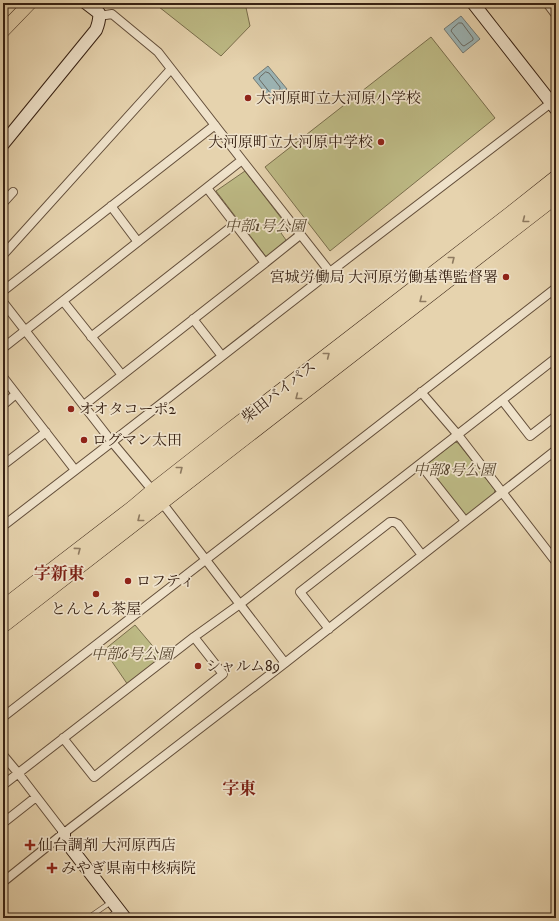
<svg xmlns="http://www.w3.org/2000/svg" width="559" height="921" font-family="'IM FELL DW Pica','Noto Serif JP',serif">
  <rect width="100%" height="100%" fill="#e6d3ae"/>
  <filter id="stains"><feTurbulence type="fractalNoise" baseFrequency=".005" numOctaves="4"/><feColorMatrix values="0 0 0 0 .2 0 0 0 0 .09 0 0 0 0 .02 0 0 0 .5 -.17"/></filter>
  <radialGradient id="worn" r=".72"><stop offset=".6" stop-color="#630" stop-opacity="0"/><stop offset="1" stop-color="#630" stop-opacity=".3"/></radialGradient>
  <path fill="#bdba85" stroke="#7a6e4c" d="M 154,3 L 245,3 L 250,26 L 221,56 Z
    M 431,37 L 495,118 L 330,251 L 265,167 Z
    M 245,171 L 288,227 L 281,233 L 286,240 L 267,258 L 216,191 Z
    M 455,442 L 458,443 L 495,490 L 494,494 L 468,515 L 464,514 L 427,467 L 427,464 Z
    M 135,625 L 162,657 L 128,685 L 104,650 Z"/>
  <path fill="#9cb5b6" stroke="#747a75" d="M 461,16 L 480,39 L 463,53 L 444,29 Z
    M 268,66 L 287,89 L 272,101 L 253,78 Z"/>
  <g fill="none" stroke-linecap="round" stroke-linejoin="round">
    <path stroke="#6a6b64" stroke-width="1" d="M 459,23 L 462,23 L 473,38 L 473,40 L 464,46 L 462,45 L 451,31 L 452,29 Z
      M 266,72 L 269,73 L 280,87 L 280,89 L 273,95 L 271,94 L 259,79 L 260,77 Z"/>
    <g stroke="#634e3a" stroke-width="5.5">
      <path id="lane" d="M 88,918 L 111,902
        M 107,918 L 117,911"/>
    </g>
    <g stroke="#634e3a" stroke-width="10">
      <path id="street" d="M 547,3 L 556,15
        M 242,160 L 330,272
        M 3,203 L 13,192
        M 111,206 L 138,242
        M 3,255 L 171,69
        M 265,263 L 300,235
        M 3,291 L 215,125
        M 63,301 L 122,375
        M 3,302 L 112,442 L 153,491 L 285,663
        M 193,319 L 222,356
        M 91,337 L 235,224
        M 3,348 L 242,160 L 158,52 L 112,14 L 99,16
        M 3,377 L 75,470
        M 421,392 L 458,435 L 556,562
        M 502,400 L 530,436 L 556,416
        M 3,405 L 16,394
        M 84,405 L 265,263 L 207,188
        M 420,464 L 465,521
        M 3,465 L 46,432
        M 3,526 L 112,442 L 330,272 L 556,99
        M 329,629 L 300,592 L 390,522 L 394,522 L 398,524 L 422,555
        M 3,717 L 556,288
        M 63,738 L 94,777 L 223,674 L 194,637
        M 3,755 L 18,773 L 64,833
        M 3,785 L 194,637 L 240,604 L 556,358
        M 3,823 L 36,797
        M 3,882 L 64,833 L 285,663 L 556,450"/>
    </g>
    <g stroke="#372113" stroke-width="14">
      <path id="secondary" d="M 473,3 L 556,109
        M 3,144 L 96,30 C 98,25 100,19 99,13 L 86,3
        M 64,833 L 64,839 L 125,918"/>
    </g>
    <g stroke="#372113" stroke-width="14">
      <path id="primary" d="M 3,31 L 30,3"/>
    </g>
    <g stroke="#372113" stroke-width="16">
      <path id="highway" d="M 3,608 L 133,508 L 153,491 L 227,433 L 512,213 L 556,178
        M 3,625 L 556,196"/>
    </g>
    <use href="#lane" stroke="#efe2ca" stroke-width="4"/>
    <use href="#street" stroke="#efe2ca" stroke-width="8"/>
    <use href="#secondary" stroke="#efe2ca" stroke-width="12"/>
    <use href="#primary" stroke="#e6d3ae" stroke-width="13"/>
    <use href="#highway" stroke="#e6d3ae" stroke-width="15"/>
  </g>
  <defs><path id="oneway-chevron" d="M-2-3.5L2.5 0L-2 3.5" fill="none" stroke-width="1.6" stroke-linecap="round" stroke-linejoin="round"/></defs>
  <g stroke="#8e7a60">
    <use href="#oneway-chevron" transform="translate(525 220) rotate(142)"/>
    <use href="#oneway-chevron" transform="translate(452 259) rotate(-38)"/>
    <use href="#oneway-chevron" transform="translate(422 300) rotate(142)"/>
    <use href="#oneway-chevron" transform="translate(327 355) rotate(-38)"/>
    <use href="#oneway-chevron" transform="translate(298 397) rotate(142)"/>
    <use href="#oneway-chevron" transform="translate(180 469) rotate(-38)"/>
    <use href="#oneway-chevron" transform="translate(140 519) rotate(142)"/>
    <use href="#oneway-chevron" transform="translate(78 550) rotate(-37)"/>
  </g>
  <g fill="#8f2418" stroke="#efe2ca" stroke-width="1.5">
    <circle cx="248" cy="98" r="4"/>
    <circle cx="381" cy="142" r="4"/>
    <circle cx="506" cy="277" r="4"/>
    <circle cx="71" cy="409" r="4"/>
    <circle cx="84" cy="440" r="4"/>
    <circle cx="128" cy="581" r="4"/>
    <circle cx="96" cy="594" r="4"/>
    <circle cx="198" cy="666" r="4"/>
    <path d="M28 839h4v4h4v4h-4v4h-4v-4h-4v-4h4z"/>
    <path d="M50 862h4v4h4v4h-4v4h-4v-4h-4v-4h4z"/>
  </g>
  <g text-anchor="middle" dominant-baseline="central" stroke-width="3.5" stroke-linejoin="round" paint-order="stroke">
    <g font-size="15" fill="#372113" stroke="#efe2ca" text-anchor="start">
      <text x="256" y="98">大河原町立大河原小学校</text>
      <text x="373" y="142" text-anchor="end">大河原町立大河原中学校</text>
      <text x="498" y="277" text-anchor="end">宮城労働局 大河原労働基準監督署</text>
      <text x="79" y="409">オオタコーポ2</text>
      <text x="92" y="440">ログマン太田</text>
      <text x="136" y="581">ロフティ</text>
      <text x="96" y="609" text-anchor="middle">とんとん茶屋</text>
      <text x="206" y="666">シャルム89</text>
      <text x="38" y="845">仙台調剤 大河原西店</text>
      <text x="61" y="868">みやぎ県南中核病院</text>
    </g>
    <g font-size="15" font-style="italic" fill="#584730" stroke="#efe2ca">
      <text x="265" y="226">中部1号公園</text>
      <text x="454" y="470">中部8号公園</text>
      <text x="132" y="654">中部6号公園</text>
    </g>
    <g font-size="15" fill="#372113" stroke="#efe2ca">
      <text transform="translate(279 392) rotate(-38)">柴田バイパス</text>
    </g>
    <g font-size="17" font-weight="bold" fill="#7a1f14" stroke="#efe2ca">
      <text x="59" y="574">字新東</text>
      <text x="239" y="789">字東</text>
    </g>
  </g>
  <rect width="559" height="921" fill="none" stroke="#e6d3ae" stroke-width="16"/>
  <rect x="4" y="4" width="551" height="913" fill="none" stroke="#372113" stroke-width="2"/>
  <rect x="8" y="8" width="543" height="905" fill="none" stroke="#372113"/>
  <rect width="100%" height="100%" filter="url(#stains)"/>
  <rect width="100%" height="100%" fill="url(#worn)"/>
</svg>
